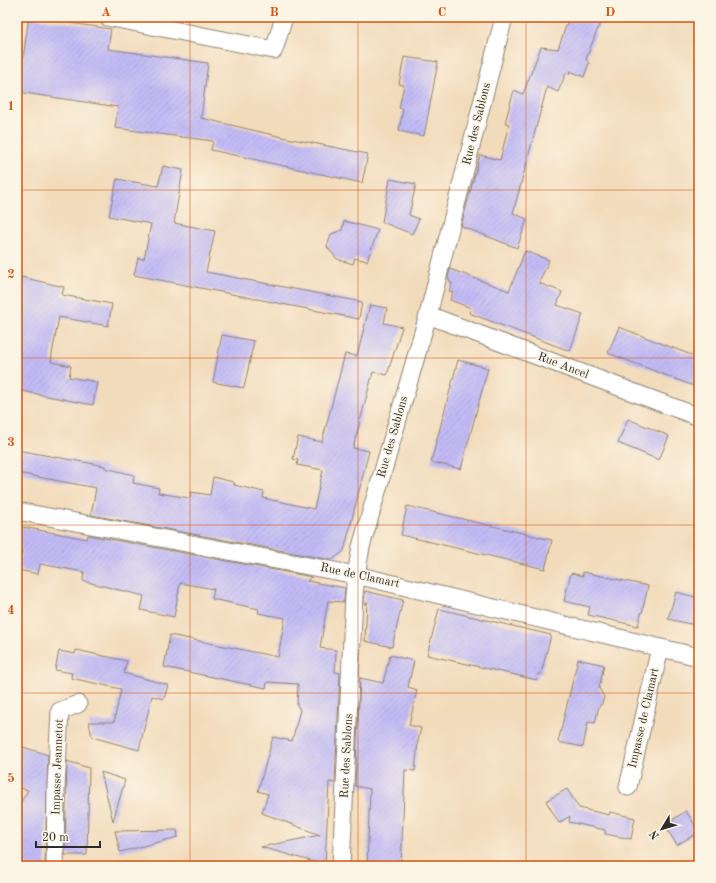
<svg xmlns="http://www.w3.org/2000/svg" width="716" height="883" font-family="'Old Standard TT',serif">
  <defs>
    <pattern id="building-hatch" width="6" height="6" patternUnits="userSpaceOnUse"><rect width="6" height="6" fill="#c2bbf6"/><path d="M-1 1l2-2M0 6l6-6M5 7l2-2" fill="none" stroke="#a7a1d3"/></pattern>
  </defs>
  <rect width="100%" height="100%" fill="#fcf5e5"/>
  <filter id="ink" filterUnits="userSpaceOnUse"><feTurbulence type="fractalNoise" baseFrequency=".025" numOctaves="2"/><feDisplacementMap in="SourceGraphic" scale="8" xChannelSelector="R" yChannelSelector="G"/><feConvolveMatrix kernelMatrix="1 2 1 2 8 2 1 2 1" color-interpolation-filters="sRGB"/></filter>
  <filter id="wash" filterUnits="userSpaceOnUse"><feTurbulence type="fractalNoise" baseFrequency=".012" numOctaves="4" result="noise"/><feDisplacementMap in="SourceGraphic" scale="16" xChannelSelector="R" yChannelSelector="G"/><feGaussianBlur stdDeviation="0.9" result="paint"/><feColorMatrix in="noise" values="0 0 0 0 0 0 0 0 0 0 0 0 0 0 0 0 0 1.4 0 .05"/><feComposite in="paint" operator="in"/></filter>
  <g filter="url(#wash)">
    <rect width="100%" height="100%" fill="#f2dbbb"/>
    <g id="blocks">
      <path fill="url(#building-hatch)" d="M 29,17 L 111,29 L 108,49 L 208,63 L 201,118 L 282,137 L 368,154 L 362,183 L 211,150 L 213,141 L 115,128 L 118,107 L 18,92 Z
        M 569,17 L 586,17 L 600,23 L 586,59 L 589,63 L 584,77 L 570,71 L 569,74 L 566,73 L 558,92 L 547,87 L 513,213 L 527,219 L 517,248 L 461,226 L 480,155 L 500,160 L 509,124 L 505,123 L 514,90 L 523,94 L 541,47 L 558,49 Z
        M 404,57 L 438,62 L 424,136 L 399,131 L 403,109 L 399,108 L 404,85 L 399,84 Z
        M 163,166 L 183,170 L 174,223 L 215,231 L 206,272 L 362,302 L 359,319 L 134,275 L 138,258 L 144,259 L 151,224 L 109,216 L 117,179 L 158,186 Z
        M 390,179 L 416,184 L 409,215 L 419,219 L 412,234 L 382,222 Z
        M 344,221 L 378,230 L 367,261 L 355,258 L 353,264 L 337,259 L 327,247 L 331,234 L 342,230 Z
        M 525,251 L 549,260 L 539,283 L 562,292 L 557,305 L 583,314 L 570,351 L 469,313 L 471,308 L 450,300 L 453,292 L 449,291 L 452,284 L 448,278 L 450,269 L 509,291 Z
        M 17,276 L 64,287 L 62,295 L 112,304 L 108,326 L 59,317 L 52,354 L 51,362 L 71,366 L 69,377 L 97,382 L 93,405 L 17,390 Z
        M 370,305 L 387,308 L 384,323 L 402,327 L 387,375 L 373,372 L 353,448 L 369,451 L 344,551 L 332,560 L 91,515 L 96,488 L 17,473 L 17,450 L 105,466 L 105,468 L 134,475 L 133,483 L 159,488 L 158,493 L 190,498 L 191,492 L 210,495 L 213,477 L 233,482 L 233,483 L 235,483 L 234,485 L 264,492 L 263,498 L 314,509 L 323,470 L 297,465 L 298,460 L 293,459 L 298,437 L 322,442 L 345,354 L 357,356 Z
        M 619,327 L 699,358 L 699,388 L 608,353 Z
        M 222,335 L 254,341 L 244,388 L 213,382 Z
        M 458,360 L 488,368 L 461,469 L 431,462 Z
        M 628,419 L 669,436 L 659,460 L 618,443 Z
        M 407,506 L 552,540 L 545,569 L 401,535 Z
        M 17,526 L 87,539 L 88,535 L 312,577 L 307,581 L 345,588 L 344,602 L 328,601 L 320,648 L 336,650 L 335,672 L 340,673 L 335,783 L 329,782 L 325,865 L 261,847 L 320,835 L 262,813 L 268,794 L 258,791 L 273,737 L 292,741 L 300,710 L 297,705 L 298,684 L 267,682 L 266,688 L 164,667 L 170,635 L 278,657 L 285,618 L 258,613 L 259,609 L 212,599 L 214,589 L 180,583 L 174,617 L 141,610 L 144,596 L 83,581 L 84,572 L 40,564 L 38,574 L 18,570 L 22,551 L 17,550 Z
        M 583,572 L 648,586 L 642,613 L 641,613 L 638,626 L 588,615 L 590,607 L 564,601 L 571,573 L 583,576 Z
        M 365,591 L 403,600 L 392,647 L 365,641 L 367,602 L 367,604 L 364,604 Z
        M 676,592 L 699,598 L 699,626 L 668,619 Z
        M 439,609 L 551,635 L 541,674 L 538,674 L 537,680 L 427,655 Z
        M 76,650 L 127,661 L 124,673 L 168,685 L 164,699 L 152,696 L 139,750 L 92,737 L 89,722 L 114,722 L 121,689 L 71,678 L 72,673 L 55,670 L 59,651 L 75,654 Z
        M 390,655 L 414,661 L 408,687 L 417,690 L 409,725 L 421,728 L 418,741 L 415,771 L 405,770 L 401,866 L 367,866 L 370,789 L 355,786 L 360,678 L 383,683 Z
        M 578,659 L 604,665 L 599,688 L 604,697 L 602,704 L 599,706 L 595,723 L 588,722 L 583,747 L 558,742 Z
        M 17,745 L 48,755 L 45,866 L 17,866 L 17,809 L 28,790 L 17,787 Z
        M 67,761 L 89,768 L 87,855 L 65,855 Z
        M 101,772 L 125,780 L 113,821 Z
        M 567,789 L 579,808 L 609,815 L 610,812 L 635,818 L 631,839 L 605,834 L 605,830 L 569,822 L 570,816 L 559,823 L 546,801 Z
        M 686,811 L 699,832 L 677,845 L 664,825 Z
        M 177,830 L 178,837 L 120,852 L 115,831 Z"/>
    </g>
  </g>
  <g filter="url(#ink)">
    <use href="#blocks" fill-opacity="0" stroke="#8e8373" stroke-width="1"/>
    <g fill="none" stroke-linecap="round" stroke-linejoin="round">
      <g stroke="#8e8373" stroke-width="19">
        <path id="minor" d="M 107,17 L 274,50 L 284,17
          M 428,315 L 699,417
          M 17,511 L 356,575 L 699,657
          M 628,787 L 660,648
          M 55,866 L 56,788 L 60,711 L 78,704
          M 341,866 L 354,596 L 356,575 L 361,547 L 428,315 L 504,17"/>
      </g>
      <use href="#minor" stroke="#fff" stroke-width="17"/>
    </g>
  </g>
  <path fill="none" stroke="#d5540f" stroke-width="1" stroke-opacity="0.55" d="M 190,17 L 190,866M 358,17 L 358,866M 526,17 L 526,866M 17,190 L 699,190M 17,358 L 699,358M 17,525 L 699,525M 17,693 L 699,693"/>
  <g text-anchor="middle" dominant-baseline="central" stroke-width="3" stroke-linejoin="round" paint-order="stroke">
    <g font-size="12" fill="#2b2b2b" stroke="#fcf5e5">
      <text transform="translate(477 124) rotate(-76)">Rue des Sablons</text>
      <text transform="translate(563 366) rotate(21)">Rue Ancel</text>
      <text transform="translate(393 437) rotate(-74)">Rue des Sablons</text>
      <text transform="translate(360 576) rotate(12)">Rue de Clamart</text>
      <text transform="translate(644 718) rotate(-77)">Impasse de Clamart</text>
      <text transform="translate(347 756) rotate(-87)">Rue des Sablons</text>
      <text transform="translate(58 767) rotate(-88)">Impasse Jeannetot</text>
    </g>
  </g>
  <rect width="716" height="883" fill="none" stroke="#fcf5e5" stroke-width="44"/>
  <g transform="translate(662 829) rotate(232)" stroke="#fcf5e5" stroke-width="3" paint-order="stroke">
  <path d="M0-3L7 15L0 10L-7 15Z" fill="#2b2b2b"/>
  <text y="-6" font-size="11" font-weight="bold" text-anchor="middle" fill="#2b2b2b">N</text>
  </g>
  <path d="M36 841v6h64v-6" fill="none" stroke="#2b2b2b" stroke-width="2"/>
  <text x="42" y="841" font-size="12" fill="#2b2b2b" stroke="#fcf5e5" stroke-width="3" paint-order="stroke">20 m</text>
  <rect x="22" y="22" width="672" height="839" fill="none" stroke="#d5540f" stroke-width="1.5"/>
  <g font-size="13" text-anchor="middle" font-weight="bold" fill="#d5540f">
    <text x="106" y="16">A</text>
    <text x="274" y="16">B</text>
    <text x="442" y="16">C</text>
    <text x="610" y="16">D</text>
    <text x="11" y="110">1</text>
    <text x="11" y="278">2</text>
    <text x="11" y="446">3</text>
    <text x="11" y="614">4</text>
    <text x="11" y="782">5</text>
  </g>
</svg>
